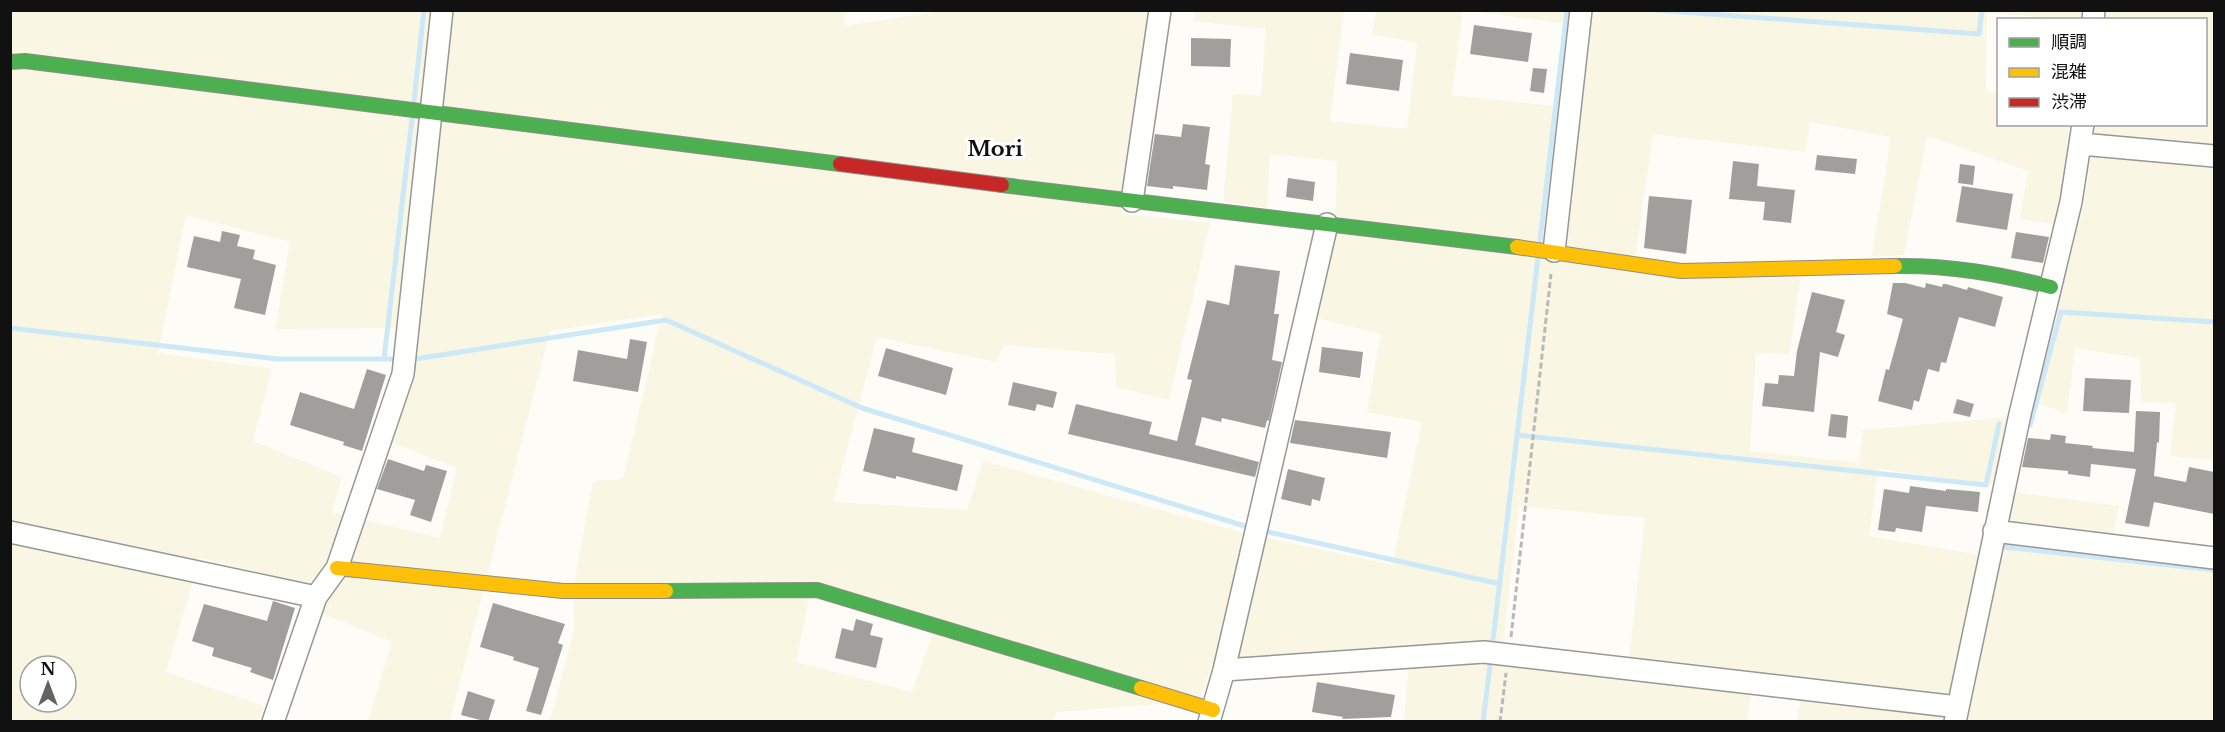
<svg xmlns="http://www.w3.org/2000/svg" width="2225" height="732" font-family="'Libre Baskerville','Noto Sans JP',serif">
  <rect width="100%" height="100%" fill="#fdfcf7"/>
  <path fill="#f9f7e4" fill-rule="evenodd" d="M 11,11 L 845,11 L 844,26 L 942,11 L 1149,11 L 1122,214 L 1210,223 L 1169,400 L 1116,387 L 1115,354 L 1005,345 L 996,362 L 877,337 L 833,502 L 967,510 L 983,461 L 1240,532 L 1392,565 L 1422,422 L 1367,412 L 1381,334 L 1316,318 L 1335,232 L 1337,161 L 1270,154 L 1267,208 L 1223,202 L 1233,94 L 1261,95 L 1266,29 L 1193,21 L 1194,11 L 1344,11 L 1330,121 L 1407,129 L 1417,43 L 1372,34 L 1376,11 L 1463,11 L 1452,95 L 1563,107 L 1573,25 L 1470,11 L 2082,11 L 2081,20 L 1987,13 L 1986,90 L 1998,95 L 1998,124 L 2069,125 L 2057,225 L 2020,219 L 2028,171 L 1927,136 L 1904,255 L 1872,256 L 1891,137 L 1810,122 L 1805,152 L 1653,134 L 1634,266 L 1801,276 L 1789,354 L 1756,353 L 1750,451 L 1859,463 L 1863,430 L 2008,417 L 1994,484 L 1878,469 L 1869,536 L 1979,555 L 1944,721 L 1797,721 L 1803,684 L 1753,678 L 1747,721 L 1404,721 L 1410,649 L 1212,665 L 1199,701 L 1056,712 L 1054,721 L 550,721 L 574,630 L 573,589 L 593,481 L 623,479 L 662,314 L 550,331 L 450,721 L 368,721 L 392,642 L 323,614 L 314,585 L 200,558 L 166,672 L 264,706 L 258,721 L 11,721 ZM 186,215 L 290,242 L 275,329 L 415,328 L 388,441 L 457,468 L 440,538 L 332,512 L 342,477 L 253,441 L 272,369 L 158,353 ZM 1519,506 L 1645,518 L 1629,660 L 1503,645 ZM 812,584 L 938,618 L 912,692 L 796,662 ZM 30,666 L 66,666 L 66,702 L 30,702 Z
    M 2104,11 L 2214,11 L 2214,460 L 2170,456 L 2176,403 L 2141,402 L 2140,358 L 2075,348 L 2067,414 L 2032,401 L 2084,205 L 2095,125 L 2206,124 L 2206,20 L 2114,19 L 2103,18 Z
    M 2012,492 L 2119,506 L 2110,549 L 2214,562 L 2214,721 L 1962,722 Z"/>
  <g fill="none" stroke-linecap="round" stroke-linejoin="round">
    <path stroke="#cde8f7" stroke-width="5" d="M 1656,10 L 1979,34 L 1982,10
      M 414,101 L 424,10
      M 1540,240 L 1567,10
      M 10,328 L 278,359 L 400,359
      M 384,359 L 412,119
      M 409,360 L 666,320 L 862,408 L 1251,528
      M 2030,425 L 2061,312 L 2214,322
      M 1517,435 L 1986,485 L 1999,424
      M 1260,530 L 1500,584
      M 2004,547 L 2214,570
      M 1492,648 L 1538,258
      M 1483,722 L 1491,658"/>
  </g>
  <path fill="#a19f9c" d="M 1474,25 L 1532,33 L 1528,62 L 1470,54 Z
    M 1191,38 L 1231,39 L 1230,67 L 1191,66 Z
    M 1350,53 L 1403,60 L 1399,91 L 1346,84 Z
    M 1533,68 L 1547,69 L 1544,93 L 1530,91 Z
    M 1183,124 L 1210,127 L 1205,164 L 1210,165 L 1207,190 L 1173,186 L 1173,189 L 1147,186 L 1155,134 L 1181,137 Z
    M 1817,155 L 1857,159 L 1855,174 L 1815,170 Z
    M 1733,161 L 1759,164 L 1757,186 L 1795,190 L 1791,223 L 1763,220 L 1765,202 L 1729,199 Z
    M 1960,164 L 1975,166 L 1973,185 L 1958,183 Z
    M 1288,178 L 1315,182 L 1313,201 L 1286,197 Z
    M 1962,186 L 2013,194 L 2007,230 L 1956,222 Z
    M 1649,196 L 1692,200 L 1686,254 L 1644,248 Z
    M 222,231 L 240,235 L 237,246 L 255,250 L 253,259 L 276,265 L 265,315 L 234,308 L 241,279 L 187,267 L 194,236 L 220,242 Z
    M 2016,232 L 2049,237 L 2043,263 L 2011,258 Z
    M 1235,265 L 1280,271 L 1274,314 L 1279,314 L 1272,360 L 1282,362 L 1269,421 L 1267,420 L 1265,428 L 1222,418 L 1221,422 L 1202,417 L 1195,445 L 1259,462 L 1255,477 L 1068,434 L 1076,404 L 1152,422 L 1149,434 L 1177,441 L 1192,380 L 1187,379 L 1207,300 L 1229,305 Z
    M 1893,283 L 1905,283 L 1925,288 L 1926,283 L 1942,287 L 1943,284 L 1946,284 L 1967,290 L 1968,287 L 2003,297 L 1995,327 L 1959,317 L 1946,363 L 1941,362 L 1939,372 L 1928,369 L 1919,402 L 1914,400 L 1912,410 L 1878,401 L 1886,369 L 1889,370 L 1903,319 L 1887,314 Z
    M 1812,292 L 1845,300 L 1836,332 L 1845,335 L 1838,357 L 1820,352 L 1814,412 L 1762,406 L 1765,383 L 1778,384 L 1779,375 L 1794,376 L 1797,351 Z
    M 630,339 L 647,342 L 638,392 L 573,381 L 578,350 L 627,359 Z
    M 1322,347 L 1363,352 L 1360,378 L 1319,372 Z
    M 886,348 L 953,368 L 946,395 L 878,376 Z
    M 367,369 L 386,375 L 362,451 L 343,445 L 344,442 L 290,425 L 300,392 L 354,409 Z
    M 2085,378 L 2131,380 L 2129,413 L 2083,411 Z
    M 1013,382 L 1057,392 L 1053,408 L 1037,404 L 1035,411 L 1008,405 Z
    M 1957,399 L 1974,404 L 1970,417 L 1953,413 Z
    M 2136,411 L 2160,412 L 2159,443 L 2157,442 L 2154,476 L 2186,482 L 2189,467 L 2214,472 L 2214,514 L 2154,502 L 2149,527 L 2125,523 L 2136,469 L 2091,464 L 2090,477 L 2068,474 L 2068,471 L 2022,467 L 2028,438 L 2050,440 L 2051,434 L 2066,436 L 2065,443 L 2093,446 L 2092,448 L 2134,452 Z
    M 1831,414 L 1848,416 L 1846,438 L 1828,436 Z
    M 1295,420 L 1391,432 L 1387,458 L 1290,443 Z
    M 874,428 L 915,438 L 912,452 L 963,465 L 957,491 L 896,476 L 896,479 L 863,471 Z
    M 388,459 L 424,471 L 426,465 L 447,471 L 431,522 L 410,515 L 415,500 L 377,489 Z
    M 1288,469 L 1325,478 L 1320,501 L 1312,499 L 1311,506 L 1281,499 Z
    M 1910,486 L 1946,491 L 1946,489 L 1980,492 L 1978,512 L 1926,506 L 1922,532 L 1896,528 L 1895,532 L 1878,530 L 1884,489 L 1909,493 Z
    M 273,601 L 295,608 L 273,680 L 250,672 L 252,668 L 212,656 L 214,648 L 192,641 L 204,604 L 267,621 Z
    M 493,603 L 565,624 L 558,643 L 563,645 L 541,715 L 526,711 L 539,668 L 513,660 L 514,657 L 480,647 Z
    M 856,619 L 873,624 L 870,635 L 883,638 L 876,668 L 835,658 L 842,628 L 853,631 Z
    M 1317,682 L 1395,695 L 1391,717 L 1342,719 L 1343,717 L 1312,712 Z
    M 468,691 L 495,700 L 488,722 L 461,715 Z"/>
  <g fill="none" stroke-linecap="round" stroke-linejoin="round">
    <g stroke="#979795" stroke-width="24">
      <path id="street" d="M 2093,20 L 2094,10
        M 2081,144 L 2214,156
        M 1132,201 L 1160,10
        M 1554,251 L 1581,10
        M 1994,531 L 2214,558
        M 10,532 L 316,597
        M 1224,670 L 1484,652 L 1958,707
        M 273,722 L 316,597 L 337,568 L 403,374 L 442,10
        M 1209,722 L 1224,670 L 1327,224
        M 1955,722 L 2020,414 L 2071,202 L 2083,124"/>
    </g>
    <g stroke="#8e8d8b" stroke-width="16">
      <path id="fast" d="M 10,62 L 25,61 L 840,164
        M 1002,185 L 1517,247
        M 1895,266 C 1949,265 1999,274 2051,287
        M 666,591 L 817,590 L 1141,688"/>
    </g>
    <g stroke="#8e8d8b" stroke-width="16">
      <path id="slow" d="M 1517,247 L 1681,271 L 1895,266
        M 337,568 L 563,591 L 666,591
        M 1141,688 L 1213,710"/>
    </g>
    <g stroke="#8e8d8b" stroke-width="16">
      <path id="jam" d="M 840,164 L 1002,185"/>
    </g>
    <path stroke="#b9b9b8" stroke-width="3" stroke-dasharray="6 3" stroke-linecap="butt" d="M 1511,637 L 1551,274
      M 1500,722 L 1506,673"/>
    <use href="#street" stroke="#fffffe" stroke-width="21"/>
    <use href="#fast" stroke="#4caf50" stroke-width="14"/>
    <use href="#slow" stroke="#ffc107" stroke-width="14"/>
    <use href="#jam" stroke="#c62828" stroke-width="14"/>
  </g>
  <g text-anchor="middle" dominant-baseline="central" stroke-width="6" stroke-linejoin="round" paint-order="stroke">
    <g font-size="21" font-weight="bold" fill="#111" stroke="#fff">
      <text x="995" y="149">Mori</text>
    </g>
  </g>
  <rect width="2225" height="732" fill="none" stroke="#111111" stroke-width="24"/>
  <rect x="1997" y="18" width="210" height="108" fill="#ffffff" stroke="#a0a0a0" stroke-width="1.5"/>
  <rect x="2009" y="38" width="30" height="9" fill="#4caf50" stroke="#a0a0a0" stroke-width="1.5"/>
  <text x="2051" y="48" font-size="18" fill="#111111">順調</text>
  <rect x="2009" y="68" width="30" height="9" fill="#ffc107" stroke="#a0a0a0" stroke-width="1.5"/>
  <text x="2051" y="78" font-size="18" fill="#111111">混雑</text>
  <rect x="2009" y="98" width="30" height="9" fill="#c62828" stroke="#a0a0a0" stroke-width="1.5"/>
  <text x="2051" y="108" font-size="18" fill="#111111">渋滞</text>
  <g transform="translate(48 684)"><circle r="28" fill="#ffffff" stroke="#a0a0a0" stroke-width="1.5"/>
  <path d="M0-4.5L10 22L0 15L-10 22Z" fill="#646362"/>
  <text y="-9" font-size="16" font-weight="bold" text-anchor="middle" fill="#111111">N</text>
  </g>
</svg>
